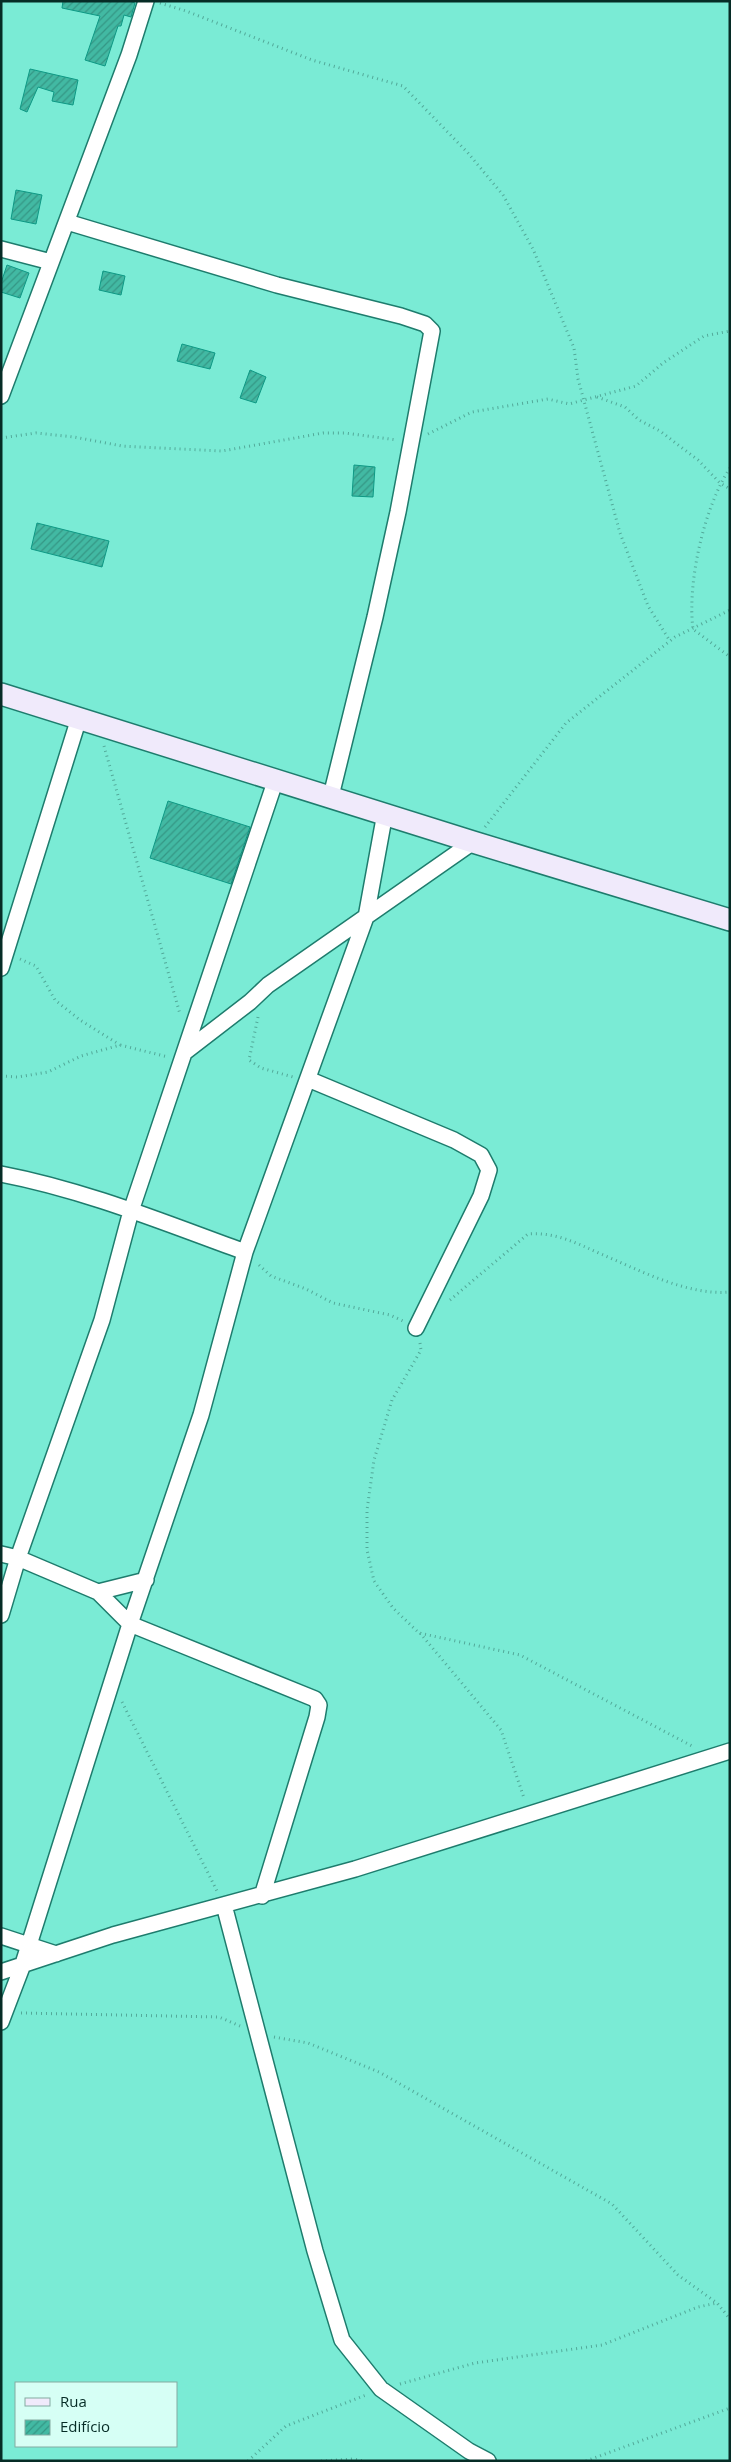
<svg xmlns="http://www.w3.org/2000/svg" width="731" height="2462" font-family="'Open Sans',sans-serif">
  <defs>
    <pattern id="building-hatch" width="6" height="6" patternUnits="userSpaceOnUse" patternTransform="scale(1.25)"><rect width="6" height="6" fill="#42b9a3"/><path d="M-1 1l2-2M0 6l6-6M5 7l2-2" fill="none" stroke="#359785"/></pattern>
  </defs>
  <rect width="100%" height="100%" fill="#7aebd5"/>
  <path fill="url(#building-hatch)" stroke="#0e9985" d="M 63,1 L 128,1 L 135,3 L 131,17 L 124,15 L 121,26 L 118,26 L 105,66 L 85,60 L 100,16 L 62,8 Z
    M 30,69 L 78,80 L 73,105 L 52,101 L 54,92 L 38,87 L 27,112 L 20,109 Z
    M 16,190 L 42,195 L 36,224 L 11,219 Z
    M 7,265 L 29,273 L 20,298 L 1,292 L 1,283 Z
    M 103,271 L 125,276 L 121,295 L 99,290 Z
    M 182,344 L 215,353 L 210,369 L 177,361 Z
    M 250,370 L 266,377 L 256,403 L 240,398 Z
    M 354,465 L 375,467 L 373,497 L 352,496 Z
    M 37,523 L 109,541 L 102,567 L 31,549 Z
    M 168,801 L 250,827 L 231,884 L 150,858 Z"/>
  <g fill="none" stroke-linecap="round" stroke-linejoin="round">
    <g stroke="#1e7c6d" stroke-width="18">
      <path id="minor" d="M 67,222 L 277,285 L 401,316 L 425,324 L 432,331 L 398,512 L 375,617 L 331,796
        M 1,249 L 51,262
        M 1,396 L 129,55 L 146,1
        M 1,968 L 79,718
        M 185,1052 L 250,1002 L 268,985 L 473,842
        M 308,1079 L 454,1140 L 481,1155 L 489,1170 L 481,1196 L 416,1328
        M 1,1174 C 85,1190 165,1223 245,1252
        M 1,1554 L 18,1558 L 98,1592 L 130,1624 L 315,1699 L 319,1705 L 317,1717 L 262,1896
        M 98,1592 L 146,1580
        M 1,1615 L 18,1558 L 102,1320 L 131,1211 L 276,779
        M 224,1905 L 315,2251 L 342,2340 L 381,2389 L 469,2451 L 488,2461
        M 1,1936 L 56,1954
        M 1,1972 L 113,1935 L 355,1869 L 730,1751
        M 1,2022 L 22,1967 L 130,1624 L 201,1415 L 245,1252 L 366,917 L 385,813"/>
    </g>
    <g stroke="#1e7c6d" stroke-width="24">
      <path id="secondary" d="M 1,694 L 473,842 L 730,920"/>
    </g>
    <path stroke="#52a999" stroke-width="3" stroke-dasharray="1 4" stroke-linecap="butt" d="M 160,3 L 186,11 L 312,60 L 403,86 L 468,153 L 503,195 L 533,249 L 574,348 L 578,379 L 620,533 L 648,606 L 670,641
      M 597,397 L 625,407 L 639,420 L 660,431 L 698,460 L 720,483 L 730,489
      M 428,434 L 472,412 L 548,399 L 569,404 L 636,386 L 663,363 L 704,336 L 730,331
      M 1,438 L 36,433 L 74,437 L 122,446 L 222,451 L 323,433 L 345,433 L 397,440
      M 730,468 C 704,507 687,583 693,629 L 730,657
      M 104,746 L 180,1014
      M 485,827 L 566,723 L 675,637 L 730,610
      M 20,959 L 36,966 L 55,1000 L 80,1020 L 120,1045
      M 258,1017 L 249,1060 L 261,1068 L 293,1077
      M 1,1076 L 18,1077 L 48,1072 L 81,1056 L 120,1045 L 168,1057
      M 259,1265 L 271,1276 L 306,1289 L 333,1303 L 390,1315 L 403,1321
      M 450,1300 L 528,1234 C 556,1232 576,1243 601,1254 C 639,1270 688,1296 730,1292
      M 420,1343 L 421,1350 L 392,1400 L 374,1460 L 367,1510 L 367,1550 L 374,1581 L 393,1608 L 419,1633 L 520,1655 L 692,1746
      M 420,1633 L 501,1730 L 524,1798
      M 122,1702 L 217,1891
      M 21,2013 L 219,2017 L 240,2026
      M 274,2037 L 308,2043 L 379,2072 L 612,2204 L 678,2275 L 717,2303 L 730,2319
      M 400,2384 L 475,2363 L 602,2345 L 698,2307 L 717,2303
      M 248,2461 L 286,2426 L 366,2395
      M 321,2461 L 353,2459 L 363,2461
      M 586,2461 L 730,2408"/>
    <use href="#minor" stroke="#fff" stroke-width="15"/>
    <use href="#secondary" stroke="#f0eafb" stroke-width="21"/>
  </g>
  <rect width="731" height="2462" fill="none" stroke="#062c26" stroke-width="5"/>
  <rect x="15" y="2382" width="162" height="65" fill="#d6fff5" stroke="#83aba2"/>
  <rect x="25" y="2398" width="25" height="8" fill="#f0eafb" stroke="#83aba2"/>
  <text x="60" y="2407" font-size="15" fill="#062c26">Rua</text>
  <rect x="25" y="2420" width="25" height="15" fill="url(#building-hatch)" stroke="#83aba2"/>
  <text x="60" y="2432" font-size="15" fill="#062c26">Edifício</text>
</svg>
